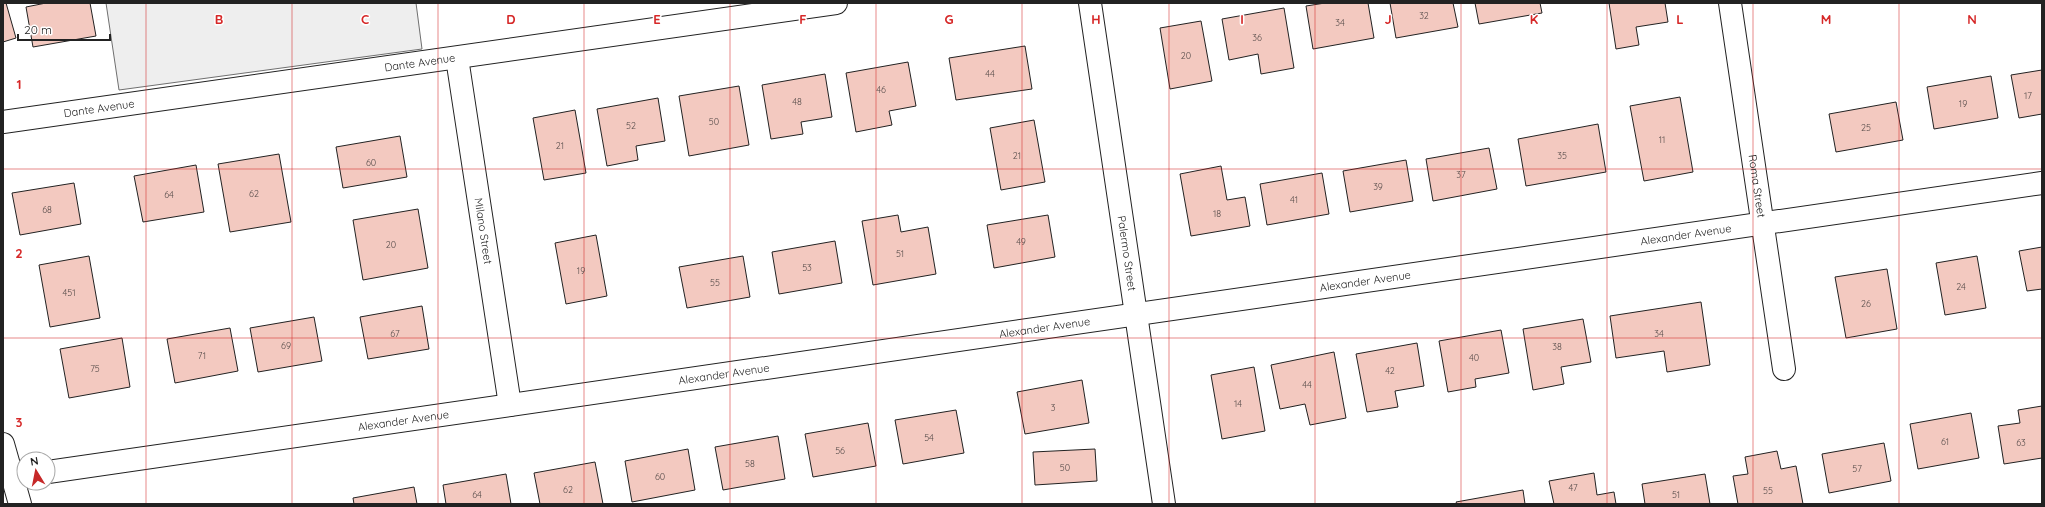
<svg xmlns="http://www.w3.org/2000/svg" width="2045" height="507" font-family="Quicksand,sans-serif">
  <rect width="100%" height="100%" fill="#fff"/>
  <path fill="#eee" stroke="#6f6f6f" d="M 106,3 L 416,3 L 422,49 L 119,90 Z"/>
  <path fill="#f3c9c0" stroke="#222" d="M 3,3 L 6,3 L 16,38 L 3,42 Z
    M 46,3 L 90,3 L 96,36 L 33,47 L 26,7 Z
    M 1325,3 L 1368,3 L 1374,38 L 1313,49 L 1306,6 Z
    M 1390,3 L 1453,3 L 1458,27 L 1396,38 Z
    M 1475,3 L 1540,3 L 1542,13 L 1479,24 Z
    M 1609,3 L 1665,3 L 1668,22 L 1636,27 L 1639,45 L 1616,49 Z
    M 1284,8 L 1294,68 L 1261,74 L 1258,54 L 1229,60 L 1222,19 Z
    M 1201,21 L 1212,81 L 1170,89 L 1160,28 Z
    M 1025,46 L 1032,89 L 956,100 L 949,58 Z
    M 908,62 L 916,106 L 889,111 L 892,125 L 856,132 L 846,73 Z
    M 2042,70 L 2042,114 L 2019,118 L 2011,75 Z
    M 825,74 L 832,117 L 801,122 L 803,134 L 771,139 L 762,85 Z
    M 1991,76 L 1998,118 L 1934,129 L 1927,87 Z
    M 739,86 L 749,145 L 689,156 L 679,96 Z
    M 1680,97 L 1693,172 L 1644,181 L 1630,106 Z
    M 658,98 L 665,141 L 636,146 L 638,160 L 607,166 L 597,109 Z
    M 1896,102 L 1903,140 L 1836,152 L 1829,114 Z
    M 575,110 L 586,173 L 544,180 L 533,118 Z
    M 1034,120 L 1045,182 L 1001,190 L 990,128 Z
    M 1598,124 L 1606,172 L 1526,186 L 1518,139 Z
    M 400,136 L 407,177 L 343,188 L 336,147 Z
    M 1489,148 L 1497,189 L 1433,201 L 1426,159 Z
    M 279,154 L 291,222 L 230,232 L 218,164 Z
    M 1406,160 L 1413,201 L 1350,212 L 1343,171 Z
    M 196,165 L 204,212 L 143,222 L 134,176 Z
    M 1221,166 L 1227,200 L 1245,197 L 1250,226 L 1191,236 L 1180,174 Z
    M 1322,173 L 1329,214 L 1267,225 L 1260,184 Z
    M 74,183 L 81,224 L 20,235 L 12,193 Z
    M 418,209 L 428,268 L 363,280 L 353,220 Z
    M 898,215 L 901,232 L 928,227 L 936,274 L 873,285 L 862,221 Z
    M 1048,215 L 1055,257 L 994,268 L 987,225 Z
    M 596,235 L 607,296 L 566,304 L 555,243 Z
    M 835,241 L 842,283 L 779,294 L 772,252 Z
    M 2042,247 L 2042,289 L 2027,291 L 2019,251 Z
    M 89,256 L 100,318 L 50,327 L 39,265 Z
    M 743,256 L 750,297 L 687,308 L 679,267 Z
    M 1977,256 L 1986,308 L 1945,315 L 1936,263 Z
    M 1887,269 L 1897,329 L 1846,338 L 1835,277 Z
    M 1701,302 L 1710,365 L 1667,372 L 1664,351 L 1616,358 L 1610,316 Z
    M 422,306 L 429,349 L 368,359 L 360,317 Z
    M 314,317 L 322,361 L 258,372 L 250,328 Z
    M 1583,319 L 1591,362 L 1561,367 L 1564,384 L 1533,390 L 1523,329 Z
    M 230,328 L 238,371 L 175,383 L 167,339 Z
    M 1501,330 L 1509,373 L 1475,379 L 1476,387 L 1448,392 L 1439,341 Z
    M 122,338 L 130,387 L 69,398 L 60,349 Z
    M 1417,343 L 1424,386 L 1395,391 L 1398,407 L 1367,412 L 1356,354 Z
    M 1334,352 L 1346,418 L 1310,425 L 1305,404 L 1280,409 L 1271,365 Z
    M 1254,367 L 1265,431 L 1222,439 L 1211,375 Z
    M 1082,380 L 1089,423 L 1025,434 L 1017,392 Z
    M 2042,406 L 2042,458 L 2004,464 L 1998,426 L 2020,423 L 2018,410 Z
    M 956,410 L 964,453 L 903,464 L 895,420 Z
    M 1971,413 L 1979,458 L 1918,469 L 1910,424 Z
    M 868,423 L 876,466 L 813,477 L 805,434 Z
    M 778,436 L 785,479 L 723,490 L 715,447 Z
    M 1884,443 L 1891,481 L 1829,493 L 1822,454 Z
    M 688,449 L 695,490 L 632,502 L 625,461 Z
    M 1095,449 L 1097,481 L 1035,485 L 1033,452 Z
    M 1777,451 L 1781,469 L 1796,466 L 1803,504 L 1738,504 L 1733,476 L 1748,474 L 1745,457 Z
    M 595,462 L 603,504 L 540,504 L 534,473 Z
    M 1594,473 L 1597,495 L 1614,492 L 1616,504 L 1554,504 L 1549,481 Z
    M 506,474 L 511,504 L 446,504 L 443,485 Z
    M 1705,474 L 1710,504 L 1645,504 L 1642,484 Z
    M 414,487 L 417,504 L 354,504 L 353,498 Z
    M 1523,490 L 1525,504 L 1457,504 L 1456,502 Z"/>
  <g fill="none" stroke-linecap="round" stroke-linejoin="round">
    <g stroke="#222" stroke-width="24">
      <g id="minor">
        <path id="s1" d="M 1090,3 L 1164,504"/>
        <path id="s2" d="M 1730,3 L 1784,369"/>
        <path id="s3" d="M 457,58 L 510,405"/>
        <path id="s4" d="M 3,122 L 836,3"/>
        <path d="M 3,444 L 20,504"/>
        <path id="s5" d="M 48,472 L 2042,183"/>
      </g>
    </g>
    <use href="#minor" stroke="#fff" stroke-width="22"/>
  </g>
  <path fill="none" stroke="#d62828" stroke-width="1" stroke-opacity="0.55" d="M 146,3 L 146,504M 292,3 L 292,504M 438,3 L 438,504M 584,3 L 584,504M 730,3 L 730,504M 876,3 L 876,504M 1022,3 L 1022,504M 1169,3 L 1169,504M 1315,3 L 1315,504M 1461,3 L 1461,504M 1607,3 L 1607,504M 1753,3 L 1753,504M 1899,3 L 1899,504M 3,169 L 2042,169M 3,338 L 2042,338"/>
  <g text-anchor="middle" dominant-baseline="central" stroke-width="3" stroke-linejoin="round" paint-order="stroke">
    <g font-size="9" fill="#564c4a">
      <text x="1424" y="15">32</text>
      <text x="1340" y="22">34</text>
      <text x="1257" y="37">36</text>
      <text x="1186" y="55">20</text>
      <text x="990" y="73">44</text>
      <text x="881" y="89">46</text>
      <text x="2028" y="95">17</text>
      <text x="797" y="101">48</text>
      <text x="1963" y="103">19</text>
      <text x="714" y="121">50</text>
      <text x="631" y="125">52</text>
      <text x="1866" y="127">25</text>
      <text x="1662" y="139">11</text>
      <text x="560" y="145">21</text>
      <text x="1017" y="155">21</text>
      <text x="1562" y="155">35</text>
      <text x="371" y="162">60</text>
      <text x="1461" y="174">37</text>
      <text x="1378" y="186">39</text>
      <text x="254" y="193">62</text>
      <text x="169" y="194">64</text>
      <text x="1294" y="199">41</text>
      <text x="47" y="209">68</text>
      <text x="1217" y="213">18</text>
      <text x="1021" y="241">49</text>
      <text x="391" y="244">20</text>
      <text x="900" y="253">51</text>
      <text x="807" y="267">53</text>
      <text x="581" y="270">19</text>
      <text x="715" y="282">55</text>
      <text x="1961" y="286">24</text>
      <text x="69" y="292">451</text>
      <text x="1866" y="303">26</text>
      <text x="395" y="333">67</text>
      <text x="1659" y="333">34</text>
      <text x="286" y="345">69</text>
      <text x="1557" y="346">38</text>
      <text x="202" y="355">71</text>
      <text x="1474" y="357">40</text>
      <text x="95" y="368">75</text>
      <text x="1390" y="370">42</text>
      <text x="1307" y="384">44</text>
      <text x="1238" y="403">14</text>
      <text x="1053" y="407">3</text>
      <text x="929" y="437">54</text>
      <text x="1945" y="441">61</text>
      <text x="2021" y="442">63</text>
      <text x="840" y="450">56</text>
      <text x="750" y="463">58</text>
      <text x="1065" y="467">50</text>
      <text x="1857" y="468">57</text>
      <text x="660" y="476">60</text>
      <text x="1573" y="487">47</text>
      <text x="568" y="489">62</text>
      <text x="1768" y="490">55</text>
      <text x="477" y="494">64</text>
      <text x="1676" y="494">51</text>
    </g>
    <g font-size="11" fill="#222" stroke="#fff">
      <text stroke="none"><textPath href="#s4" startOffset="421">Dante Avenue</textPath></text>
      <text stroke="none"><textPath href="#s4" startOffset="97">Dante Avenue</textPath></text>
      <text stroke="none"><textPath href="#s2" startOffset="185">Roma Street</textPath></text>
      <text stroke="none"><textPath href="#s3" startOffset="175">Milano Street</textPath></text>
      <text stroke="none"><textPath href="#s5" startOffset="1655">Alexander Avenue</textPath></text>
      <text stroke="none"><textPath href="#s1" startOffset="253">Palermo Street</textPath></text>
      <text stroke="none"><textPath href="#s5" startOffset="1331">Alexander Avenue</textPath></text>
      <text stroke="none"><textPath href="#s5" startOffset="1007">Alexander Avenue</textPath></text>
      <text stroke="none"><textPath href="#s5" startOffset="683">Alexander Avenue</textPath></text>
      <text stroke="none"><textPath href="#s5" startOffset="359">Alexander Avenue</textPath></text>
    </g>
  </g>
  <g font-size="13" text-anchor="middle" font-weight="bold" fill="#d62828" stroke="#fff" stroke-width="3" stroke-linejoin="round" paint-order="stroke">
    <text x="219" y="24">B</text>
    <text x="365" y="24">C</text>
    <text x="511" y="24">D</text>
    <text x="657" y="24">E</text>
    <text x="803" y="24">F</text>
    <text x="949" y="24">G</text>
    <text x="1096" y="24">H</text>
    <text x="1242" y="24">I</text>
    <text x="1388" y="24">J</text>
    <text x="1534" y="24">K</text>
    <text x="1680" y="24">L</text>
    <text x="1826" y="24">M</text>
    <text x="1972" y="24">N</text>
    <text x="19" y="89">1</text>
    <text x="19" y="258">2</text>
    <text x="19" y="427">3</text>
  </g>
  <rect width="2045" height="507" fill="none" stroke="#222222" stroke-width="8"/>
  <g transform="translate(36 471) rotate(350)"><circle r="19" fill="#ffffff" stroke="#a7a7a7"/>
  <path d="M0-3L7 15L0 10L-7 15Z" fill="#c62828"/>
  <text y="-6" font-size="11" font-weight="bold" text-anchor="middle" fill="#222222">N</text>
  </g>
  <path d="M18 34v6h92v-6" fill="none" stroke="#222222" stroke-width="2"/>
  <text x="24" y="34" font-size="12" fill="#222222" stroke="#ffffff" stroke-width="3" paint-order="stroke">20 m</text>
</svg>
